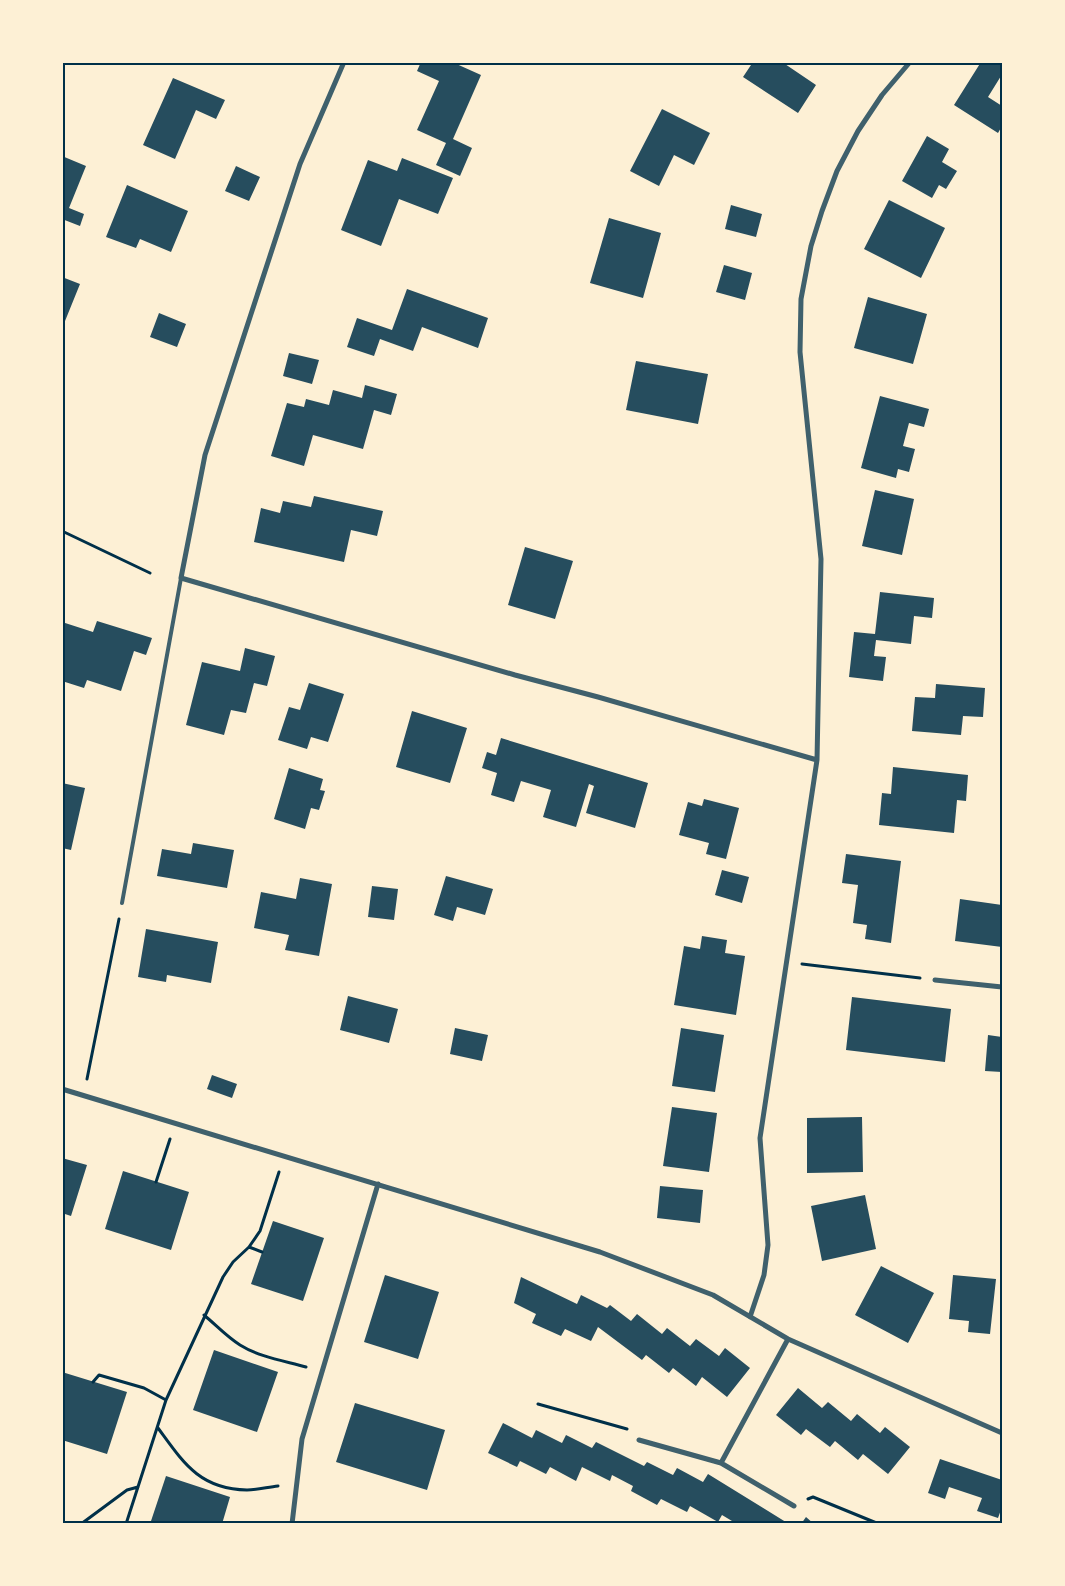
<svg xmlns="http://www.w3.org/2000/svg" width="1065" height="1586" font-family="Karla,sans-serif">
  <rect width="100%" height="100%" fill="#fdf0d5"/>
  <path fill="#264d5e" d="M 421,62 L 442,62 L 448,65 L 450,62 L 452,62 L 481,75 L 453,139 L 472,148 L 460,176 L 436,165 L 446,143 L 417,130 L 439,81 L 417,71 Z
    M 753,62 L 782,62 L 816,85 L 798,113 L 743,77 Z
    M 981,62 L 1002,62 L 1002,77 L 1001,76 L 988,97 L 1002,106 L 1002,126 L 998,133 L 954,105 Z
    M 173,78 L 225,100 L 216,119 L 196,110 L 175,159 L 143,145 Z
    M 662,109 L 710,133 L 694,165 L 674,155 L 659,186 L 630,171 Z
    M 927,136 L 949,149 L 942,162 L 957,171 L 946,189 L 939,185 L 932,198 L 902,181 Z
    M 62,156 L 86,166 L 69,208 L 84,214 L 80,226 L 62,219 Z
    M 402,158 L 453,178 L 438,214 L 399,199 L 381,246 L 341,230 L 368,160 L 397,171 Z
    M 236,166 L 260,177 L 249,201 L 225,191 Z
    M 127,185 L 188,211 L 171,252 L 140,239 L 136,248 L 106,237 Z
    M 889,200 L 945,228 L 921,278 L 864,249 Z
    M 731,205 L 762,214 L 756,237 L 725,229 Z
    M 609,218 L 661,233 L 643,298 L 590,283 Z
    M 724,265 L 752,273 L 745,300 L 716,292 Z
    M 62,277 L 80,284 L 63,326 L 62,326 Z
    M 407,289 L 488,318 L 478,348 L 422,327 L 413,351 L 380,339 L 374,356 L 347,347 L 357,318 L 392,330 Z
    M 868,297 L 927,314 L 913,364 L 854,348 Z
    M 159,313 L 186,324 L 177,347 L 150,337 Z
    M 289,353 L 319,360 L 312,384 L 283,376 Z
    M 636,361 L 708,374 L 698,424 L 626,410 Z
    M 365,385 L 397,394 L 391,415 L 374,410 L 363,449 L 313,435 L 304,466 L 271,456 L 287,403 L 304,407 L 306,399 L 329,405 L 333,390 L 362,398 Z
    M 880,396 L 929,409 L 924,427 L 909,423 L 903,446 L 915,449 L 909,472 L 898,469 L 896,478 L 861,468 Z
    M 875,490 L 914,499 L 902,555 L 862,546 Z
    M 314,496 L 383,511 L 377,536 L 351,530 L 344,562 L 254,542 L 261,508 L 280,513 L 283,501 L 311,507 Z
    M 525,547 L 573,561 L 555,619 L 508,605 Z
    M 880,592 L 934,598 L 932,618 L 914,616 L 911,644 L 876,640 L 874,656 L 886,657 L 883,681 L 849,677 L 854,632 L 875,634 Z
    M 97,621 L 152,638 L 146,655 L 134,651 L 121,691 L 87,680 L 84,688 L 62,681 L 62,622 L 93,632 Z
    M 245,648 L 275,656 L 267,686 L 254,683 L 246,713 L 231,710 L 224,735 L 186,725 L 202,662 L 240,671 Z
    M 309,683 L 344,694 L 328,742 L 311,737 L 307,749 L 278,740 L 289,707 L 300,710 Z
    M 936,684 L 985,688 L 983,717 L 963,716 L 961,735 L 912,731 L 915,697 L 935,698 Z
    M 412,711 L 467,728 L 450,783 L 396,767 Z
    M 501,738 L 648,783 L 635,828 L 586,813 L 594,786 L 589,784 L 576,827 L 543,817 L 551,790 L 521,781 L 514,802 L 491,795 L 497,773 L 482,768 L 487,752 L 496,755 Z
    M 893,767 L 968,775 L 966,801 L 957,800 L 954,833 L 879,825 L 882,793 L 891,794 Z
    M 289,768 L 323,779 L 320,790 L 325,791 L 319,810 L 311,808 L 305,829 L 274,819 Z
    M 62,783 L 85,788 L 71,850 L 62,848 Z
    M 704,799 L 739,808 L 726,859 L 706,854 L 709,843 L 679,835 L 688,802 L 702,806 Z
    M 193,843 L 234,850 L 227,888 L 157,876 L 162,849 L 191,854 Z
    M 846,854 L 901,861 L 891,943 L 865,939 L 867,925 L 853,923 L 858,885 L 842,883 Z
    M 722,870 L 749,877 L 742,903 L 715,895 Z
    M 446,876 L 493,889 L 485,915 L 457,907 L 453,921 L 434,915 Z
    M 300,878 L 332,884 L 319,956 L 285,950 L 289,935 L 254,928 L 261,892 L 296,899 Z
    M 372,886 L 398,889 L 394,920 L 368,917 Z
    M 960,899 L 1002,905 L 1002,947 L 955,941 Z
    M 146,929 L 218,942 L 211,983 L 167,975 L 166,982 L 138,977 Z
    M 702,936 L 727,940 L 725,953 L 745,956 L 736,1015 L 674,1005 L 684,946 L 700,949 Z
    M 348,996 L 398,1009 L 389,1043 L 340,1030 Z
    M 852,997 L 951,1009 L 945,1062 L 846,1050 Z
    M 455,1028 L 488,1035 L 482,1061 L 450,1054 Z
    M 681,1028 L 724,1035 L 715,1092 L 672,1086 Z
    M 988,1035 L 1002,1037 L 1002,1072 L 985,1071 Z
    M 212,1075 L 237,1084 L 232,1098 L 207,1089 Z
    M 672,1107 L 717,1113 L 709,1172 L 663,1166 Z
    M 862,1117 L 863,1172 L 807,1173 L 807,1118 Z
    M 62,1158 L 87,1165 L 71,1216 L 62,1213 Z
    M 123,1171 L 189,1192 L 171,1250 L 105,1229 Z
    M 660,1186 L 703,1190 L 700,1223 L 657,1218 Z
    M 865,1195 L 876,1249 L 822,1261 L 811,1206 Z
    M 273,1221 L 324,1238 L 303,1301 L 251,1284 Z
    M 881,1266 L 934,1293 L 908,1343 L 855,1315 Z
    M 385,1275 L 439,1292 L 418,1359 L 364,1342 Z
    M 953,1275 L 996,1279 L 990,1334 L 968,1332 L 969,1321 L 949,1319 Z
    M 521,1277 L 577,1304 L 581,1295 L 607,1308 L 610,1305 L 631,1321 L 637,1314 L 662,1334 L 667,1328 L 690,1346 L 696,1339 L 719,1356 L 725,1348 L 750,1368 L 727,1397 L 702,1377 L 696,1386 L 673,1368 L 669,1373 L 646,1355 L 642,1360 L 598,1327 L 591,1341 L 565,1329 L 561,1336 L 532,1323 L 536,1314 L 514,1303 Z
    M 214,1350 L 278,1372 L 257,1432 L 193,1410 Z
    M 62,1372 L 127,1392 L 107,1454 L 62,1440 Z
    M 798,1388 L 822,1408 L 828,1402 L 851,1421 L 857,1414 L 880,1433 L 885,1427 L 910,1447 L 888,1474 L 863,1454 L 858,1460 L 835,1441 L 830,1447 L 806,1429 L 801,1435 L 776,1415 Z
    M 355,1403 L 445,1430 L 427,1490 L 336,1462 Z
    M 503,1423 L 532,1438 L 536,1430 L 562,1443 L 566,1435 L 592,1448 L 596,1442 L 644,1466 L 647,1462 L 673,1475 L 677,1468 L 703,1482 L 708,1474 L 789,1524 L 737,1524 L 722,1515 L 718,1522 L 690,1506 L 687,1512 L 661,1499 L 657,1505 L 631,1491 L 633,1486 L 612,1475 L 610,1481 L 582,1467 L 576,1481 L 550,1467 L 546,1474 L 520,1461 L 517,1467 L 488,1453 Z
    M 940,1459 L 1002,1480 L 1002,1507 L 998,1518 L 977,1511 L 982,1498 L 949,1487 L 945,1499 L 928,1493 Z
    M 166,1476 L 230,1497 L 222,1524 L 150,1524 Z
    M 806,1517 L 814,1524 L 801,1524 Z"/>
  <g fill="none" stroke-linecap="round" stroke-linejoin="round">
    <path stroke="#003049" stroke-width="3" d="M 62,531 L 150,573
      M 802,964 L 920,978
      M 87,1079 L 119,919
      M 156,1182 L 170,1139
      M 249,1247 L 262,1252
      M 204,1315 C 216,1325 227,1337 240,1345 C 259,1357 285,1361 306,1367
      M 93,1382 L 99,1375 L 144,1388 L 166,1400
      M 538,1404 L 627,1429
      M 158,1428 C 183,1462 199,1489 247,1490 C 257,1490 268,1487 278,1486
      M 808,1499 L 813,1497 L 879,1524
      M 81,1524 L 127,1490 L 138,1487
      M 126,1524 L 166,1400 L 223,1277 L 233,1262 L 249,1247 L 260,1231 L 279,1172"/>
    <path stroke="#3f606c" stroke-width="4" d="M 122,903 L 181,578"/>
    <path stroke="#3f606c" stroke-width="5" d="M 344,62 L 300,164 L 205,455 L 181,578 L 515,675 L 598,697 L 817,760
      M 935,980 L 1002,987
      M 62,1089 L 600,1252 L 713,1295 L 788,1339 L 1002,1433
      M 750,1317 L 764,1275 L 768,1245 L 760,1138 L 817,760 L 821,559 L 800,352 L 801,299 L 811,246 L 822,211 L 837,171 L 858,131 L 882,95 L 910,62
      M 639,1440 L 721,1463 L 794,1506
      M 721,1463 L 788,1339
      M 292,1524 L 302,1439 L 378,1184"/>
  </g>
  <rect width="1065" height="1586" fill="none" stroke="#fdf0d5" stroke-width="128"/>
  <rect x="64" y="64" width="937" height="1458" fill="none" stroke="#003049" stroke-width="2"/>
</svg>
